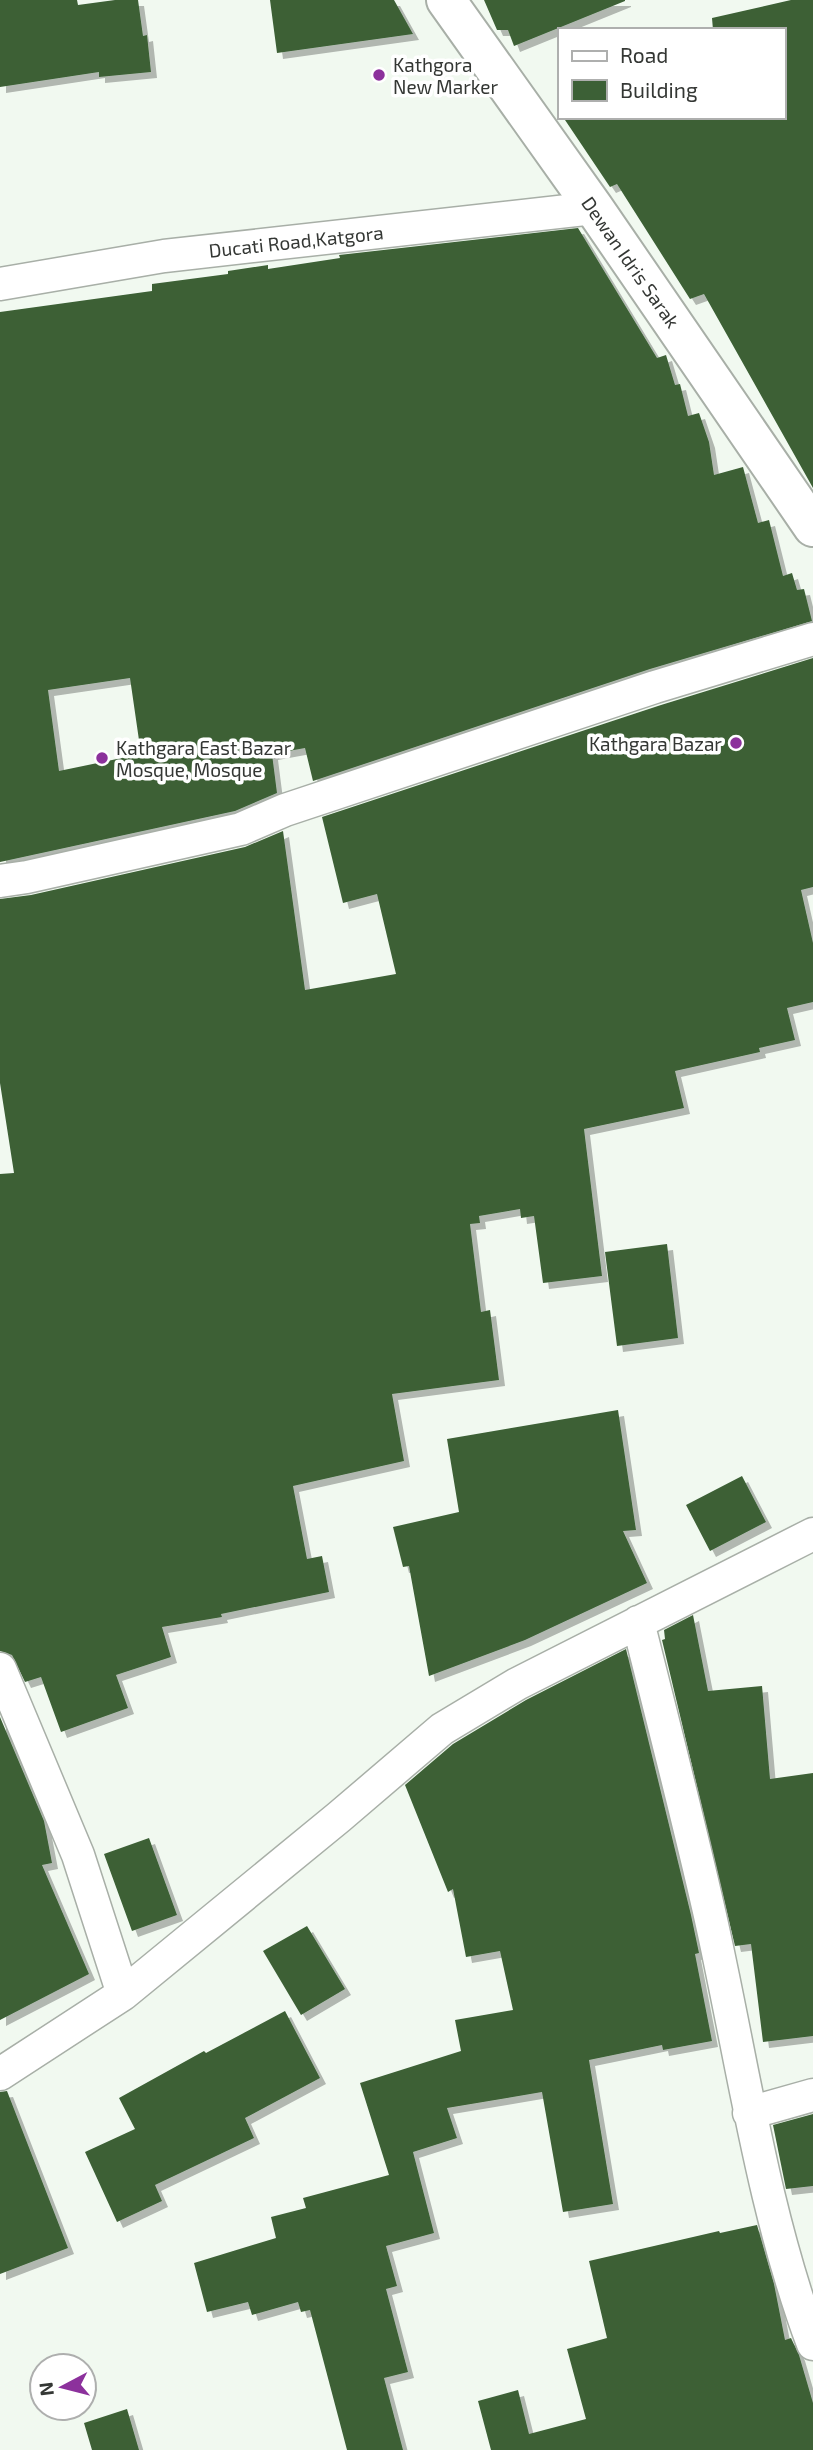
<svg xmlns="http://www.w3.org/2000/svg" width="813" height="2450" font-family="'Exo 2',sans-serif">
  <defs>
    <filter id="shadow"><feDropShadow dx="6" dy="6" stdDeviation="0" flood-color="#0004"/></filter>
  </defs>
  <rect width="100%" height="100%" fill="#f1f9f0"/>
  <path fill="#3c6036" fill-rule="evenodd" filter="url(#shadow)" d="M 0,0 L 77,0 L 78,5 L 115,0 L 138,0 L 143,36 L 147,35 L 151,72 L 99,77 L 99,72 L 0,87 Z
    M 270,0 L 394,0 L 413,34 L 277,53 Z
    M 484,0 L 625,0 L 625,1 L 514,46 L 508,30 L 497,30 Z
    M 791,0 L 813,0 L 813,488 L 704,294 L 690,299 L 617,184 L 610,187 L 563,117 L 783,117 L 783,30 L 713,30 L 712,18 Z
    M 578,228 L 657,358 L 666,355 L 675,385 L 680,384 L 688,416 L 699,413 L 709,442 L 714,475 L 743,467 L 758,523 L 769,520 L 783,576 L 792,573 L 797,590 L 804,589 L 812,621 L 650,669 L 313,781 L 305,748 L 272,754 L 277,793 L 235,811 L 0,862 L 0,312 L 152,291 L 152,284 L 228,274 L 228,271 L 268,265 L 268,269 L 340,258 L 339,255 ZM 130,678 L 141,754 L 59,771 L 48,690 Z
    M 813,658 L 813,887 L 801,890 L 813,943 L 813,1002 L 787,1008 L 795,1040 L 759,1048 L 760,1052 L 675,1071 L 684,1108 L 584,1129 L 602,1276 L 543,1283 L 534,1216 L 521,1218 L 520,1209 L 479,1216 L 480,1223 L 470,1224 L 481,1312 L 490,1310 L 499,1380 L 392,1394 L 404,1461 L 293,1486 L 307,1559 L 322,1556 L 329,1592 L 221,1614 L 222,1617 L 162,1627 L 171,1657 L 116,1675 L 128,1708 L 61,1732 L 41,1677 L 25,1682 L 12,1655 L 0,1651 L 0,1174 L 14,1173 L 0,1083 L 0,899 L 31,895 L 245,847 L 283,831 L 305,990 L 396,974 L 377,894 L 343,903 L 322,817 L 661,705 Z
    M 667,1244 L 678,1338 L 617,1346 L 605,1252 Z
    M 618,1410 L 636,1530 L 623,1531 L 647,1583 L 525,1640 L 429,1676 L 409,1566 L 403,1567 L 393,1527 L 459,1512 L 447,1439 Z
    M 742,1476 L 766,1522 L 710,1551 L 686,1505 Z
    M 693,1615 L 708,1691 L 762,1686 L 770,1779 L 813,1773 L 813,2036 L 763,2042 L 751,1944 L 735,1946 L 662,1640 L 665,1639 L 664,1630 Z
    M 626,1649 L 691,1915 L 699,1953 L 695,1954 L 712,2041 L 663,2050 L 662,2045 L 589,2060 L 613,2204 L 563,2212 L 542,2092 L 447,2108 L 457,2138 L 413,2152 L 434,2233 L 386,2246 L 397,2286 L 386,2289 L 408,2372 L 384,2378 L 403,2450 L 347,2450 L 310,2310 L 301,2312 L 298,2302 L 252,2315 L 248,2302 L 207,2312 L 194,2263 L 276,2238 L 271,2217 L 306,2208 L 303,2198 L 389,2175 L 360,2083 L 461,2051 L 455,2020 L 513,2010 L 500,1951 L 466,1957 L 453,1889 L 448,1892 L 405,1785 L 453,1744 L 526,1700 Z
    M 0,1717 L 44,1821 L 52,1863 L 42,1865 L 89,1974 L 0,2020 Z
    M 149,1838 L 177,1915 L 132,1931 L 104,1854 Z
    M 307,1926 L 345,1989 L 301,2015 L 263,1951 Z
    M 285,2011 L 320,2078 L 245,2118 L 254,2138 L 155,2185 L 162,2201 L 117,2222 L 85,2152 L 135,2129 L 119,2098 L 204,2051 L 206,2053 Z
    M 7,2091 L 68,2248 L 0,2274 L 0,2092 Z
    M 813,2114 L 813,2186 L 786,2189 L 773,2125 Z
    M 757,2225 L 774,2284 L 785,2340 L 791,2338 L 799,2355 L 813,2403 L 813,2450 L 491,2450 L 478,2401 L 518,2390 L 529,2434 L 586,2419 L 567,2349 L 607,2338 L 589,2261 L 719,2231 L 720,2233 Z
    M 127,2409 L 139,2450 L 92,2450 L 84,2423 Z"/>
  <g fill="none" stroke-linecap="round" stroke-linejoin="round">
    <g stroke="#a8afa7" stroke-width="35">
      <path id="street" d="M 0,284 L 164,256 L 594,208
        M 0,881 L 27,877 L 241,829 L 285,810 L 655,687 L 813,639
        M 638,1622 C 662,1718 687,1814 709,1911 C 742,2056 761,2205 813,2344
        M 0,1669 L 78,1855 L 123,1994
        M 0,2074 L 123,1994 L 339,1817 L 442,1729 L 517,1684 L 813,1534
        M 749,2113 L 813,2095"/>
    </g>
    <g stroke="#a8afa7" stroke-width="42">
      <path id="secondary" d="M 446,0 L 594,208 L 813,527"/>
    </g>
    <use href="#street" stroke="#fff" stroke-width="32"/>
    <use href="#secondary" stroke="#fff" stroke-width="38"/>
  </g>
  <g fill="#8c319c" stroke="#fff" stroke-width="2.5">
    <circle cx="379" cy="75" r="7"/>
    <circle cx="736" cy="743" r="7"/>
    <circle cx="102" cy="758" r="7"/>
  </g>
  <g text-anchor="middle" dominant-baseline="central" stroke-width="7" stroke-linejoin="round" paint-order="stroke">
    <g font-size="19" fill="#343734" stroke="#fff" text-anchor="start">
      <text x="393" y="64">Kathgora<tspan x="393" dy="22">New Marker</tspan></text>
      <text x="722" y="743" text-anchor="end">Kathgara Bazar</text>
      <text x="116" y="747">Kathgara East Bazar<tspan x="116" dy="22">Mosque, Mosque</tspan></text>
    </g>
    <g font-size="19" fill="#343734" stroke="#fff">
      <text transform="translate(296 241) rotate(-6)">Ducati Road,Katgora</text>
      <text transform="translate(631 262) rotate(55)">Dewan Idris Sarak</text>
    </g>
  </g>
  <rect x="558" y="28" width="228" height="91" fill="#ffffff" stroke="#aeafae" stroke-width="2"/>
  <rect x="572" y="51" width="35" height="10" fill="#ffffff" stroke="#aeafae" stroke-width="2"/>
  <text x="620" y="63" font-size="21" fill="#343734">Road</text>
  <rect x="572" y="80" width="35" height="21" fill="#3c6036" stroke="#aeafae" stroke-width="2"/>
  <text x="620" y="98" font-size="21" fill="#343734">Building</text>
  <g transform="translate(63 2387) rotate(263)"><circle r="33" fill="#ffffff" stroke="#aeafae" stroke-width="2"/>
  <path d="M0-5L12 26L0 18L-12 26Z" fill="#8c319c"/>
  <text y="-10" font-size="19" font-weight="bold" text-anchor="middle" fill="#343734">N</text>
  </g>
</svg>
